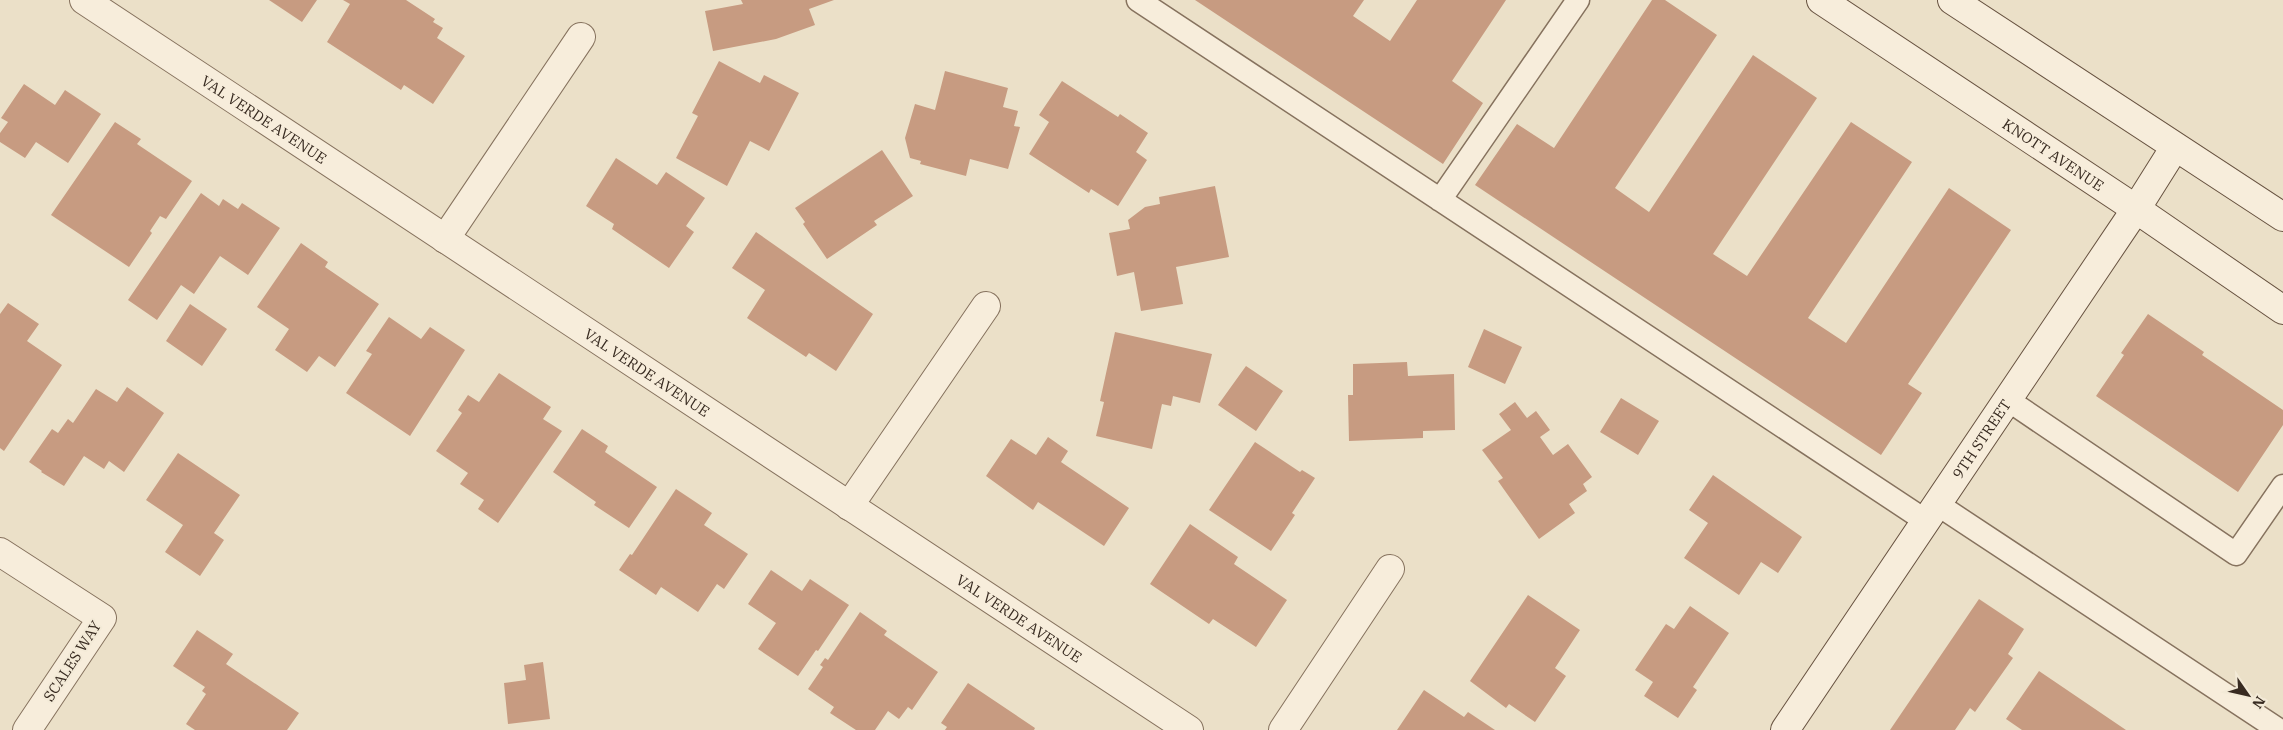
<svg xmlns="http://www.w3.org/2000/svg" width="2283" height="730" font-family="'IBM Plex Serif',serif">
  <rect width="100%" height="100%" fill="#ebe0c8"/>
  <path fill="#c79b81" d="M 269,0 L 317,0 L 302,22 Z
    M 343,0 L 406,0 L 435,19 L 433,22 L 443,28 L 437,38 L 465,56 L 433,104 L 404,85 L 401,90 L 327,42 L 350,4 Z
    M 741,0 L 834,0 L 809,9 L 815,25 L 776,39 L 713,51 L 705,11 L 743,4 Z
    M 1195,0 L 1364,0 L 1353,16 L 1390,41 L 1417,0 L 1506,0 L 1452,81 L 1483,103 L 1443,164 Z
    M 1652,0 L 1665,0 L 1717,35 L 1615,188 L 1649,212 L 1753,55 L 1817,98 L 1713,254 L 1747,276 L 1851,122 L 1912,162 L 1808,318 L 1846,343 L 1949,188 L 2011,230 L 1908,384 L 1922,393 L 1881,455 L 1475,185 L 1517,124 L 1554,148 Z
    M 719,61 L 760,83 L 764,75 L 799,93 L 769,151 L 750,141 L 727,186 L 676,158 L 698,116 L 692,113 Z
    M 945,71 L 1008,88 L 1003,107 L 1018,111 L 1014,126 L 1020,127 L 1008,169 L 970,159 L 966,176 L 920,164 L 921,161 L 910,158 L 905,138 L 915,104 L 935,110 Z
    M 1062,81 L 1118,117 L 1120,114 L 1148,133 L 1136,152 L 1147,160 L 1118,206 L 1091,189 L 1089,193 L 1029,154 L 1049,122 L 1039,115 Z
    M 24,84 L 55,105 L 65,90 L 101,114 L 68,163 L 36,142 L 25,158 L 0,142 L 0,133 L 8,122 L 1,118 Z
    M 115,122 L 141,139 L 137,144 L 192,181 L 166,219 L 160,216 L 150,231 L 152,233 L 129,267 L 51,215 Z
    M 882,150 L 913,196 L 874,221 L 877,225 L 827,259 L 803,224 L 805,222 L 795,208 Z
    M 616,158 L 657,185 L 666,172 L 705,198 L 686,226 L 694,232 L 669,268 L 612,229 L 614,224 L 586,206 Z
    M 1215,186 L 1229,257 L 1176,267 L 1183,304 L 1141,311 L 1134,272 L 1117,276 L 1109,233 L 1130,229 L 1128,220 L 1145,207 L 1160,204 L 1159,197 Z
    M 201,193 L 219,206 L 223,199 L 238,209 L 242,203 L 280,228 L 248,275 L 220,256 L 194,294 L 181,285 L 157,320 L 128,300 Z
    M 756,232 L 873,314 L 836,371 L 809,353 L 806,357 L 747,318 L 765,290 L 732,268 Z
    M 301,243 L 328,262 L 325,267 L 379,304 L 335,367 L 319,356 L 307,372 L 275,350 L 289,329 L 257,307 Z
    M 8,303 L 39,324 L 27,341 L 62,365 L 4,451 L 0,448 L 0,314 Z
    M 190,304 L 227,329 L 202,366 L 166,341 Z
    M 2148,314 L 2204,352 L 2202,355 L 2283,410 L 2283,425 L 2238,492 L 2096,396 L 2124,355 L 2121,353 Z
    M 389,317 L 421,339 L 430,327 L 465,350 L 410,436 L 346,393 L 372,354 L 366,351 Z
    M 1484,329 L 1522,347 L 1505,384 L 1468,367 Z
    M 1115,332 L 1212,354 L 1200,403 L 1173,396 L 1171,406 L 1162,404 L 1152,449 L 1096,436 L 1104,402 L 1100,401 Z
    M 1407,362 L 1408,376 L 1454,374 L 1455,430 L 1423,431 L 1423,438 L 1349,441 L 1348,395 L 1353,395 L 1353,364 Z
    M 1246,366 L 1283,391 L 1256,431 L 1218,405 Z
    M 499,373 L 551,407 L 543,419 L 562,431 L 498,523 L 478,509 L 484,500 L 460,484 L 468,473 L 436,451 L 462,413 L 458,410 L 468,395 L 479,402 Z
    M 127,387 L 164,413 L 124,472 L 109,461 L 104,469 L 84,456 L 64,486 L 41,472 L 42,471 L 29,462 L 52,429 L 58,433 L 68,419 L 73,423 L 96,389 L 117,402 Z
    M 1621,398 L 1659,421 L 1638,455 L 1600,432 Z
    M 1515,402 L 1527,418 L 1536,411 L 1550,430 L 1540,437 L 1553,455 L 1568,444 L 1592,477 L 1583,484 L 1587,491 L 1569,504 L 1575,513 L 1539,539 L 1498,481 L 1503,478 L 1482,450 L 1511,430 L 1499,414 Z
    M 582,429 L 608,446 L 605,452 L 657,487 L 629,528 L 594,505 L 596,502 L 553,472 Z
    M 1048,437 L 1068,451 L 1061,462 L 1129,508 L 1104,546 L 1038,502 L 1033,510 L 986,476 L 1011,439 L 1036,455 Z
    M 1255,442 L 1300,472 L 1302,470 L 1315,478 L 1292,513 L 1295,515 L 1271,551 L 1209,510 Z
    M 178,453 L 240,495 L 214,533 L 224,540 L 200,576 L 165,552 L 183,525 L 146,500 Z
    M 1713,475 L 1802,537 L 1778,573 L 1761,562 L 1739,595 L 1684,558 L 1708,523 L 1689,510 Z
    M 676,489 L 712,513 L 704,525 L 748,554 L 724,589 L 717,584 L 698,612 L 661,587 L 656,595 L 619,570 L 630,554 L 632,555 Z
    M 1190,524 L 1238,557 L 1234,564 L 1287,600 L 1256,647 L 1213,619 L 1209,624 L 1150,584 Z
    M 771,570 L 802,591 L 810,579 L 849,605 L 818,651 L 816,650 L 798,676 L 758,649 L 776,623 L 748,604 Z
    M 1528,595 L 1580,630 L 1555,668 L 1566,676 L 1535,722 L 1509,704 L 1506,708 L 1470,681 Z
    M 1979,599 L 2024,629 L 2008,654 L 2013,658 L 1975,712 L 1970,708 L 1955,730 L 1890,730 Z
    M 1690,606 L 1729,633 L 1693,687 L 1697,690 L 1678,718 L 1644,696 L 1653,682 L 1635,670 L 1666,624 L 1674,629 Z
    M 860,612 L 887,631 L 884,635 L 938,672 L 912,710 L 908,707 L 899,719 L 888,711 L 875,730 L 856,730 L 830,713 L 834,707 L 808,689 L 823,667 L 820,665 L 825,658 L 828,660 Z
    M 197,630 L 233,654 L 226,664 L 299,713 L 287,730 L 195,730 L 186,724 L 206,694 L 202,691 L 205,687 L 173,666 Z
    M 543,662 L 550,719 L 508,724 L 504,683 L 526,680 L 524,665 Z
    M 2039,671 L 2126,730 L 2022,730 L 2006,719 Z
    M 968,683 L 1035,728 L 1034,730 L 945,730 L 947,727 L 941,723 Z
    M 1424,690 L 1464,717 L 1468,712 L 1495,730 L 1397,730 Z"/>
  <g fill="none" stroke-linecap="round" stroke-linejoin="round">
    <g stroke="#86725e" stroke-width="25">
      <path id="lane" d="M 1138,0 L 1926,521
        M 1440,200 L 1578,0
        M 2008,400 L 2236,554 L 2283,486
        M 1937,504 L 2279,730"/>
    </g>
    <g stroke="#86725e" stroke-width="30">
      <g id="street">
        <path id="s1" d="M 84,0 L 1189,730"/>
        <path d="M 445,239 L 581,37"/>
        <path d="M 849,506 L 986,306"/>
        <path d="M 0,552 L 102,618 L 27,730"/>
        <path d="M 1283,730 L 1390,569"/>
      </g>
    </g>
    <g stroke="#685341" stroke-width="30">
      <g id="secondary">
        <path id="s2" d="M 1821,0 L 2136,209 L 2283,310"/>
        <path d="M 1952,0 L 2283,217"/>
        <path id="s3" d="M 1785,730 L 2136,209 L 2175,147"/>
      </g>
    </g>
    <use href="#lane" stroke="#f7eddb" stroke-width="22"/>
    <use href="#street" stroke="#f7eddb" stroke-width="28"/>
    <use href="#secondary" stroke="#f7eddb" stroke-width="28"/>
  </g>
  <g text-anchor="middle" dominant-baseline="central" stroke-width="4" stroke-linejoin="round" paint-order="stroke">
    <g font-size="15" fill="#382b21" stroke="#f3ead7">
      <text stroke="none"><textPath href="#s1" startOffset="216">VAL VERDE AVENUE</textPath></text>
      <text stroke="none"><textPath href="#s2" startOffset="279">KNOTT AVENUE</textPath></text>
      <text stroke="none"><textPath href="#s1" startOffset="675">VAL VERDE AVENUE</textPath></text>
      <text stroke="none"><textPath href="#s3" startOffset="351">9TH STREET</textPath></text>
      <text stroke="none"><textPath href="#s1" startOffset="1121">VAL VERDE AVENUE</textPath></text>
      <text transform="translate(72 661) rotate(-57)">SCALES WAY</text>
    </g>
  </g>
  <g transform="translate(2248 695) rotate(124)" stroke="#f3ead7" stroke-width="4" paint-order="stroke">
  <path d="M0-4L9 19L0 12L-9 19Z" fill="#382b21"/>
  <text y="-8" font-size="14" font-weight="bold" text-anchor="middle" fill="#382b21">N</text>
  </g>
</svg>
